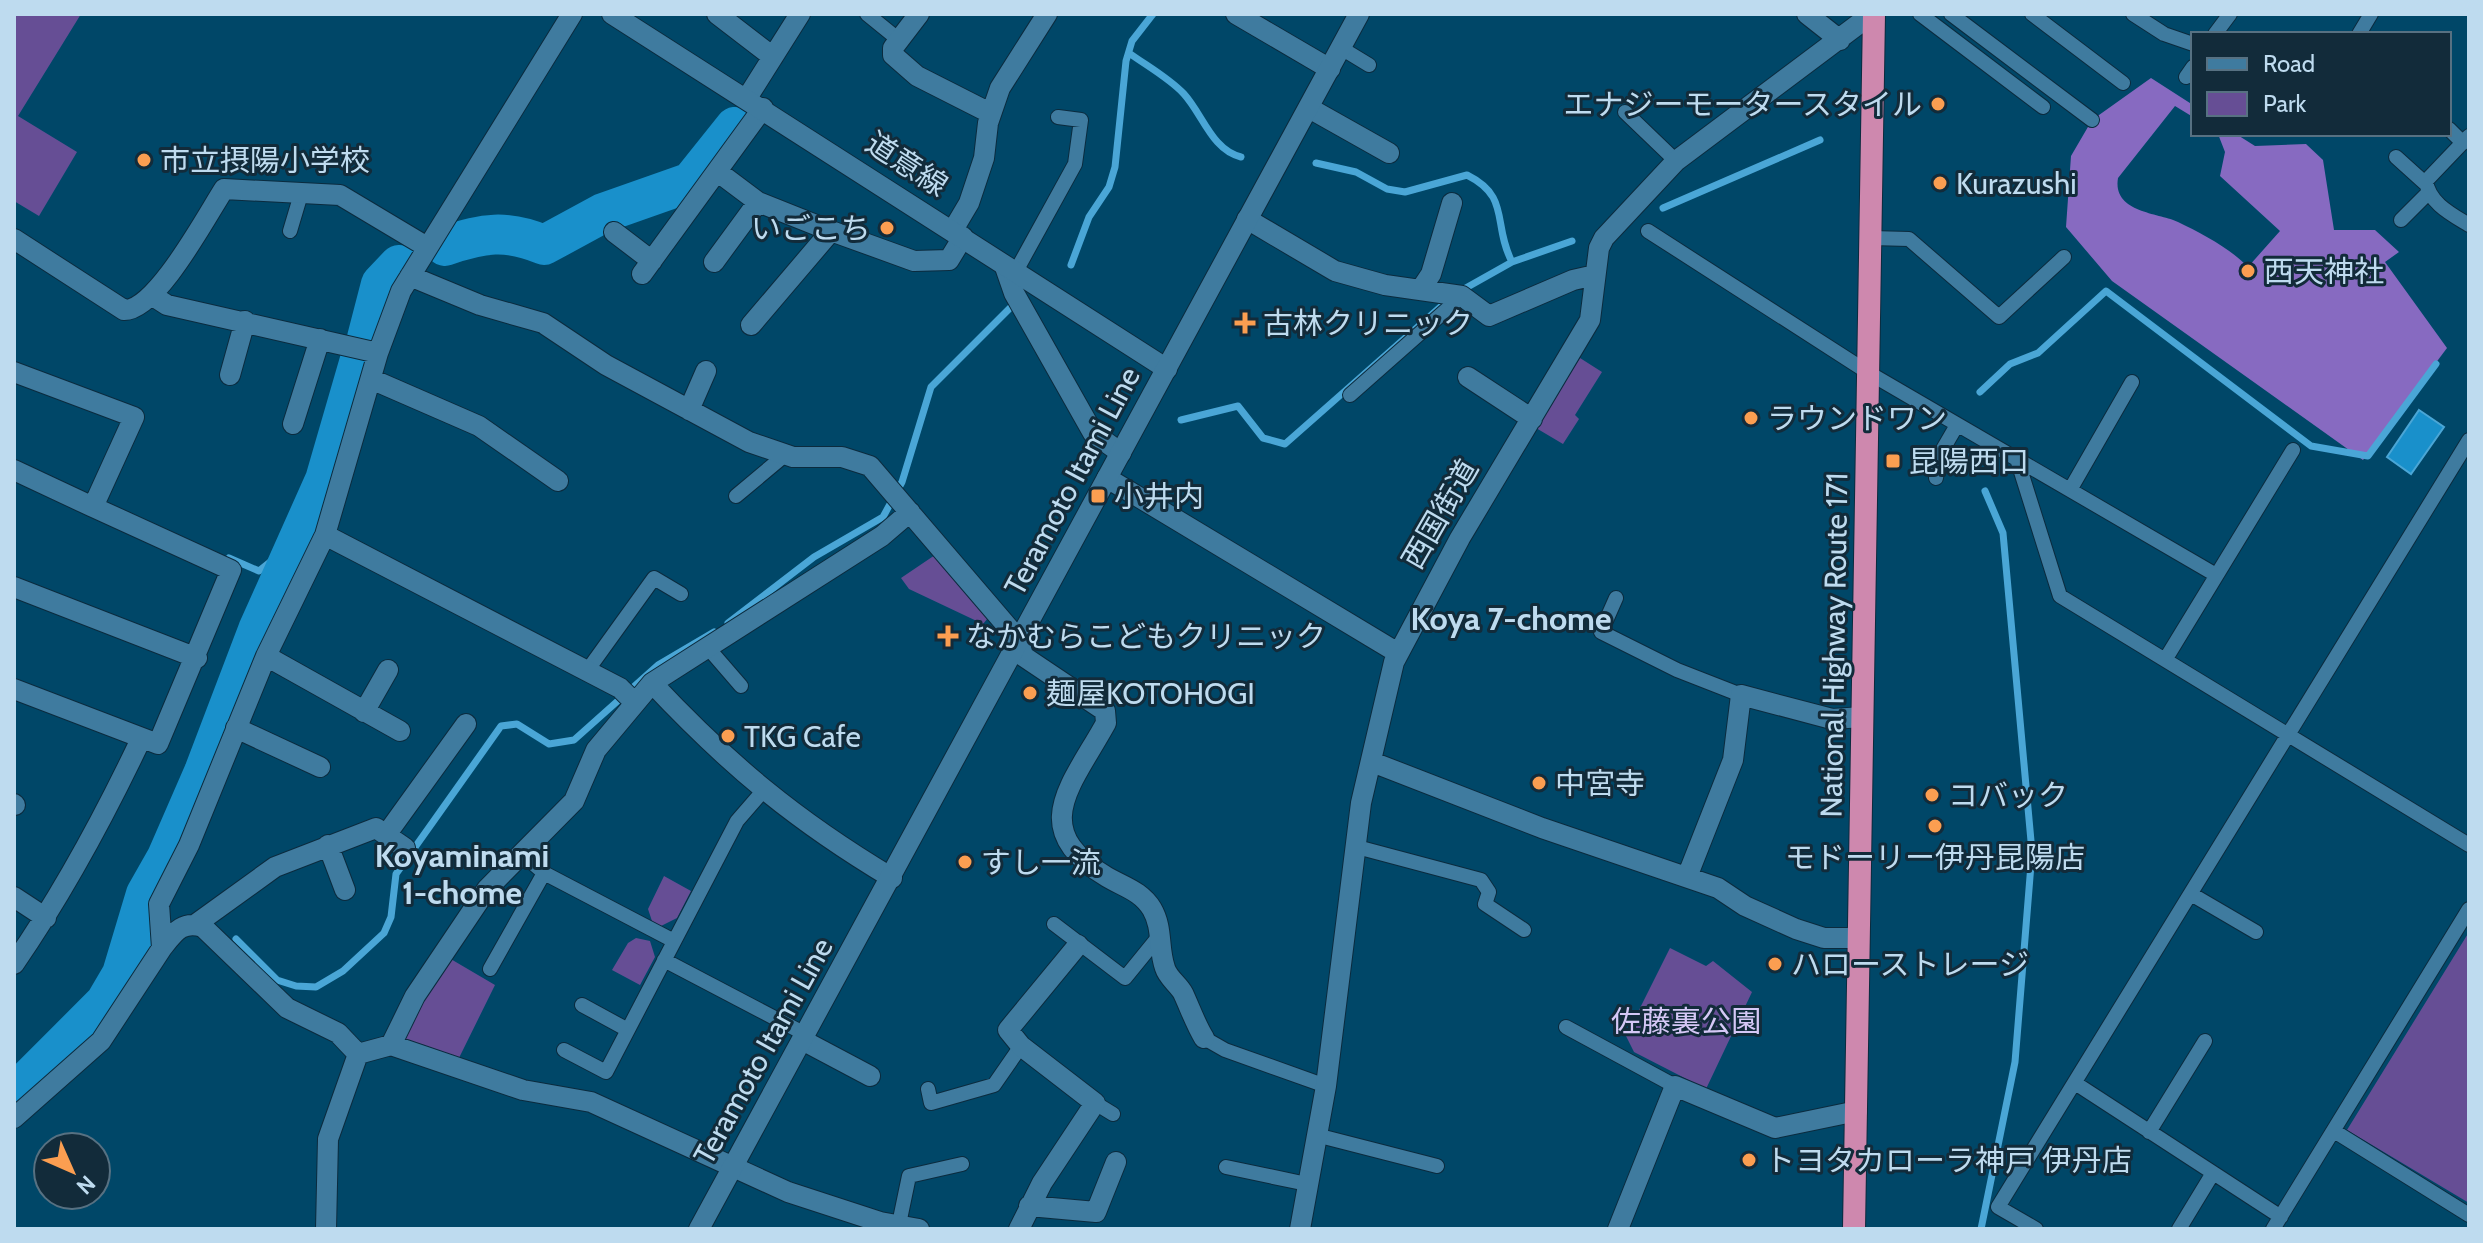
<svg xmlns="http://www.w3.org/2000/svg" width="2483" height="1243" font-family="Cabin,'Noto Sans JP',sans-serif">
  <rect width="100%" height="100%" fill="#004768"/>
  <path fill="#664e95" d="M 14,14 L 81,14 L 18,116 L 77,152 L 39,216 L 14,201 Z
    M 1580,358 L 1602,372 L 1575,415 L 1579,419 L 1563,444 L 1536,428 Z
    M 935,555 L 988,618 L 983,624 L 909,589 L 901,578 Z
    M 664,876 L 691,891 L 677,918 L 661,926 L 652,921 L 648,909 Z
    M 2469,932 L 2469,1203 L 2347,1130 Z
    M 636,938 L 650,941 L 655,957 L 640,985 L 612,970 L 628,943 Z
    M 1670,948 L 1706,966 L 1713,961 L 1752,992 L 1706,1089 L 1634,1052 L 1626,1036 Z
    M 449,958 L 495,985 L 457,1062 L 406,1040 L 403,1035 Z"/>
  <path fill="#876ac1" d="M 2151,78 L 2193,105 L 2193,117 L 2175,106 L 2118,178 C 2112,213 2160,213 2178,222 C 2201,233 2231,249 2248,267 L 2280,231 L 2220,176 L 2225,152 L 2218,134 L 2236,134 L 2255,146 L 2306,144 L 2323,160 L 2334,230 L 2375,230 L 2399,252 L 2385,262 L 2447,348 L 2363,460 L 2112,281 L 2066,227 L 2071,156 L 2092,120 Z"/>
  <path fill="#1990cb" stroke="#4aa6d6" stroke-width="2" d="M 2419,410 L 2444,427 L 2411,474 L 2387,457 Z"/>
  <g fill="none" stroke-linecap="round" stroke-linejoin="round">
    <path stroke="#4aa6d6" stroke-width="7" d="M 1129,53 C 1147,66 1169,78 1184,94 C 1203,115 1212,150 1241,157
      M 1316,163 L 1356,172 L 1387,189 L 1405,192 L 1467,175 C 1511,197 1492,223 1512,262 L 1572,241
      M 1663,208 L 1820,140
      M 1071,265 L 1089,217 L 1109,187 L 1115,167 L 1126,61 L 1132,41 L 1153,14
      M 1464,289 L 1512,262
      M 1980,392 L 2010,364 L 2038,353 L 2106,291 L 2311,446 L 2368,456 L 2436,364
      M 1181,420 L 1238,406 L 1263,438 L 1285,444 L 1447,301
      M 229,558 L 259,571 L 300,538
      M 728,623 L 814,557 L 883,517 L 902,482 L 931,387 L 1012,306
      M 236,939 L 277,980 L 296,986 L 316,987 L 343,971 L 384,933 L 391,917 L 396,874 L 501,726 L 517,724 L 549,744 L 574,740 L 658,665 L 714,632
      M 1981,1229 L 2015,1062 L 2032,852 L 2003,533 L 1985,491"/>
    <path stroke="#1990cb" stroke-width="40" d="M 445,246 C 482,233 507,229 544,245 L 603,213 L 691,182 L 735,127
      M 367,338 L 381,284 L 399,265
      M 14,1094 L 105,1003 L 122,974 L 146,894 L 167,857 L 204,772 L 258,630 L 325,480 L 361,356"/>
    <g stroke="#0b2b3e" stroke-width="16">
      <path id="service" d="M 867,14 L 899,40
        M 1920,14 L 2043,107
        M 1951,14 L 2092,120
        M 2032,14 L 2123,83
        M 2133,14 L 2164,34 L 2193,44
        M 2215,34 L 2230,14
        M 2359,34 L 2371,14
        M 1341,48 L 1369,65
        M 2186,77 L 2193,67
        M 1625,112 L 1676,161
        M 2449,129 L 2463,143
        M 2469,136 L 2426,181 C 2429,203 2451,214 2469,225
        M 2396,157 L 2427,185
        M 2401,220 L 2428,193
        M 290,231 L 301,194
        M 1648,231 L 1869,373 L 2216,575
        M 1871,238 L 1909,239 L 1999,317 L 2064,257
        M 1015,273 L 1075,164 L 1081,120 L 1058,117
        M 1350,395 L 1462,296
        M 2017,459 L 2060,596 L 2469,845
        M 1936,478 L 1939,456 L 1957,425
        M 2070,490 L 2132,382
        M 736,496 L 785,455
        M 1616,598 L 1601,632 L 1677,670 L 1741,695
        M 709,649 L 741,686
        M 2165,660 L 2293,450
        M 587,671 L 654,578 L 681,594
        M 1357,847 L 1481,880 L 1489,892 L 1485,904 L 1524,930
        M 522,854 L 544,873 L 674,941
        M 2191,894 L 2256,932
        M 1054,924 L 1125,978 L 1160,935
        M 664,960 L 807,1035
        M 490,969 L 544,873
        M 582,1005 L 628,1030
        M 1566,1027 L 1675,1086
        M 1204,1038 L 1225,1050 L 1326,1086
        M 564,1050 L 606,1072 L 737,821 L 763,791
        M 2075,1083 L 2281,1217
        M 928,1089 L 931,1103 L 994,1085 L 1021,1046
        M 1095,1103 L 1113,1114
        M 2334,1131 L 2469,1215
        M 2149,1132 L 2205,1041
        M 1316,1135 L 1437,1166
        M 1226,1167 L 1307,1184
        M 899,1224 L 909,1176 L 962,1164
        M 2036,1229 L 1998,1207 L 2469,440
        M 2179,1229 L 2213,1173
        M 2273,1229 L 2469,909"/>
    </g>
    <g stroke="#0b2b3e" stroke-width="22">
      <path id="minor" d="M 717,14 L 773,57
        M 919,14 L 893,48 L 893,55 L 917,76 L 990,113
        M 1236,14 L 1330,69
        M 1807,14 L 1840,40
        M 747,98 L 800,14
        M 1309,108 L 1389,153
        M 718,172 L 758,202 L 831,231 L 914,261 L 949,260 L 963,237
        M 1247,219 L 1335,271 L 1385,285 L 1462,296 L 1489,316 L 1573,280 L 1595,275
        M 953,230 L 969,203 L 984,158 L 988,123 L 1000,88 L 1047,14
        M 614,232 L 652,261
        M 14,239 L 124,310 C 156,311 206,217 224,189 L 340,195 L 427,247
        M 714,262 L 758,202
        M 1005,267 L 1014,293 L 1093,433 L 1121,453
        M 642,274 L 763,108
        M 410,276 L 480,305 L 543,323 L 606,365 L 749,442 L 793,457 L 842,457 L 870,466 L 1019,640 L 1023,656 L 1105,711 L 1106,723 C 1072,785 1026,829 1107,877 C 1124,887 1141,891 1152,909 C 1163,928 1158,948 1165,968 C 1168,978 1178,984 1183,993 C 1190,1008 1195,1023 1204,1038
        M 1421,289 L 1431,274 L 1452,203
        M 153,296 L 167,305 L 378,353
        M 751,325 L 831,231
        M 14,372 L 134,417 L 93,507 L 14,470
        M 230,375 L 245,321
        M 1468,377 L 1532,419
        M 371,379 L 479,426 L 558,481
        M 689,410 L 706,371
        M 293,424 L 320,339
        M 1107,478 L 1398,653
        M 325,535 L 620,688 L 634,702
        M 14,587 L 197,658
        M 266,656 L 400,731
        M 652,683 C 729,765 795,820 892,878
        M 14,689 L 158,744 L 231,570 L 93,507
        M 364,712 L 388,670
        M 236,728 L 320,767
        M 1372,762 L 1542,828 L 1718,888 L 1745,906 L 1796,929 L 1824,938 L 1859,938
        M 14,804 L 15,805
        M 386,835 L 466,724
        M 328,845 L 345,890
        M 1687,877 L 1733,760 L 1741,695 L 1832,719 L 1863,717
        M 14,897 L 46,918
        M 196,924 L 275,867 L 376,828 L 405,848
        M 162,948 C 174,933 182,920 203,927 L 287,1008 L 338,1033 L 358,1054
        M 14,964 C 63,893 104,817 141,739
        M 804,1041 L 870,1076
        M 391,1045 L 415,996 L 487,889 L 574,801 L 596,750 L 652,683 L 882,536 L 910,512
        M 358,1054 L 391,1045 L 523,1090 L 591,1102 L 788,1192 L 880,1222 L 919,1229
        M 14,1118 L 101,1041 L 162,948 L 159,904 L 189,845 L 266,656 L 325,535 L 378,353 L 401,291 L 572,14
        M 1029,1206 L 1096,1212 L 1116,1162
        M 326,1229 L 328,1139 L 358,1054
        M 1019,1229 L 1042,1183 L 1095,1103 L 1021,1046 L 1008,1030 L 1078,945
        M 1300,1229 L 1326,1086 L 1361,803 L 1394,662 L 1460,538 L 1590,320 L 1599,248 L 1604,238 L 1676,161 L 1872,14
        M 1618,1229 L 1675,1086 L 1775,1128 L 1857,1111"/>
    </g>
    <g stroke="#0b2b3e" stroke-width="22">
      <path id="tertiary" d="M 612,14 L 1167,369"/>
    </g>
    <g stroke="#0b2b3e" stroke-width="22">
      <path id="secondary" d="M 699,1229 L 1359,14"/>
    </g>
    <g stroke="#0b2b3e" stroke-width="24">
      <path id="trunk" d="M 1854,1229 L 1874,14"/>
    </g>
    <use href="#service" stroke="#3f7b9f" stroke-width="14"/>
    <use href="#minor" stroke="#3f7b9f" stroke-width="20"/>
    <use href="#tertiary" stroke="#3f7b9f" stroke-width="20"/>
    <use href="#secondary" stroke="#3f7b9f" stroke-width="20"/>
    <use href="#trunk" stroke="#ce88ae" stroke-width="22"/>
  </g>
  <g fill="#fb9e51" stroke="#122b3a" stroke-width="3">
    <circle cx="1938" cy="104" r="8"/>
    <circle cx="144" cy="160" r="8"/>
    <circle cx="1940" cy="183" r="8"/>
    <circle cx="887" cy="228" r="8"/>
    <circle cx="2248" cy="271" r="8"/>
    <path d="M1241 311h8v8h8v8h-8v8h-8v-8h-8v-8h8z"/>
    <circle cx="1751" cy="418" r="8"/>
    <rect x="1885" y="453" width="16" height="16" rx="4"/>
    <rect x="1090" y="488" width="16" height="16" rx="4"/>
    <path d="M944 624h8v8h8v8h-8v8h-8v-8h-8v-8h8z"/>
    <circle cx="1030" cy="693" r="8"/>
    <circle cx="728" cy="736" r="8"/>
    <circle cx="1539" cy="783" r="8"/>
    <circle cx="1932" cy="795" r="8"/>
    <circle cx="1935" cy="826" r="8"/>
    <circle cx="965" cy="862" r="8"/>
    <circle cx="1775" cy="964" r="8"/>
    <circle cx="1749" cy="1160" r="8"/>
  </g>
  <g text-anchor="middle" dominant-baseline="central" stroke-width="6" stroke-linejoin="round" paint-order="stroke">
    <g font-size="30" fill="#bedbef" stroke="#122b3a" text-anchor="start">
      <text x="1922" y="104" text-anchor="end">エナジーモータースタイル</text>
      <text x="160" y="160">市立摂陽小学校</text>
      <text x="1956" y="183">Kurazushi</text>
      <text x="871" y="228" text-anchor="end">いごこち</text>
      <text x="2264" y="271">西天神社</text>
      <text x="1263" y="323">古林クリニック</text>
      <text x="1767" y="418">ラウンドワン</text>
      <text x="1909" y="461">昆陽西口</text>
      <text x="1114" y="496">小井内</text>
      <text x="966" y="636">なかむらこどもクリニック</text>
      <text x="1046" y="693">麺屋KOTOHOGI</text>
      <text x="744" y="736">TKG Cafe</text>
      <text x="1555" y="783">中宮寺</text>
      <text x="1948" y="795">コバック</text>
      <text x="1935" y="857" text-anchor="middle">モドーリー伊丹昆陽店</text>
      <text x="981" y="862">すし一流</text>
      <text x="1791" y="964">ハローストレージ</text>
      <text x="1765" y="1160">トヨタカローラ神戸 伊丹店</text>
    </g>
    <g font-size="30" fill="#bedbef" stroke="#122b3a">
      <text transform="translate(907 164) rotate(33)">道意線</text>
      <text transform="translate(1072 481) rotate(-62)">Teramoto Itami Line</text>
      <text transform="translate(1440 514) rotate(-60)">西国街道</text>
      <text transform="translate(1834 645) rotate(-89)">National Highway Route 171</text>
      <text transform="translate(763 1051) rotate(-61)">Teramoto Itami Line</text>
    </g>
    <g font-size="30" fill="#d5c8f6" stroke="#122b3a">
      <text x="1686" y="1021">佐藤裏公園</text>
    </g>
    <g font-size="32" font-weight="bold" fill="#bedbef" stroke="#122b3a">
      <text x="1511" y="618">Koya 7-chome</text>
      <text x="462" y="855">Koyaminami<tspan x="462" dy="37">1-chome</tspan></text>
    </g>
  </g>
  <rect width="2483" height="1243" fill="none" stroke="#bedbef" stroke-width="32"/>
  <rect x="2191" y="32" width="260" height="104" fill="#122b3a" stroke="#577182" stroke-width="2"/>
  <rect x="2207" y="58" width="40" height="12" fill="#3f7b9f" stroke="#577182" stroke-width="2"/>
  <text x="2263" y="72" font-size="24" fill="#bedbef">Road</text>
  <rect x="2207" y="92" width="40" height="24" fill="#664e95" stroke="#577182" stroke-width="2"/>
  <text x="2263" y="112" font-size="24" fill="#bedbef">Park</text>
  <g transform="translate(72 1171) rotate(135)"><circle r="38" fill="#122b3a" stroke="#577182" stroke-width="2"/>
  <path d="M0-6L14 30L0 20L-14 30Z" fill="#fb9e51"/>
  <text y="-12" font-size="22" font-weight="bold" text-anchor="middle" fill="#bedbef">N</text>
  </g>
</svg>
